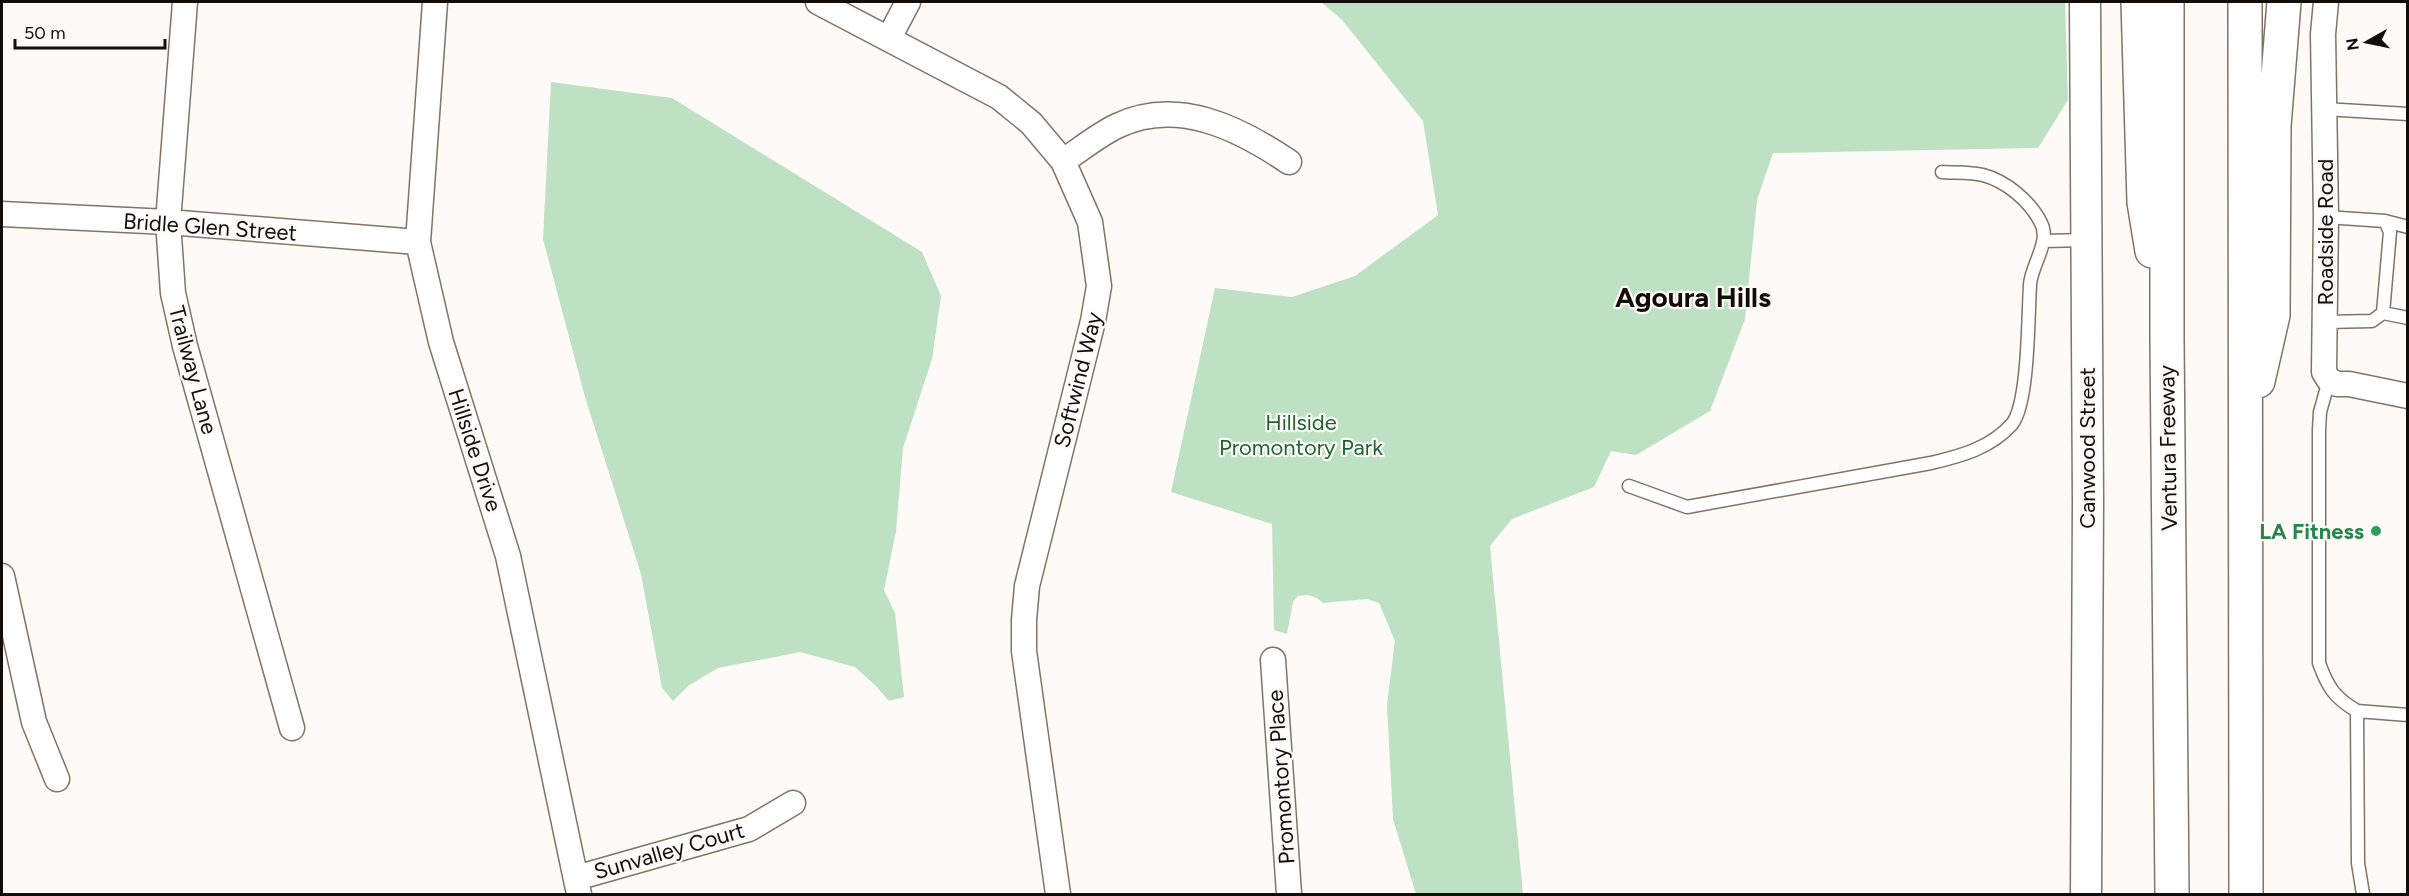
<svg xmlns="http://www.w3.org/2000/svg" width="2409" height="896" font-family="Figtree,sans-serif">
  <rect width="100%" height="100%" fill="#fefaf7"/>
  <path fill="#bee0c3" d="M 1321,2 L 2065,2 L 2068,100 L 2038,148 L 1773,153 L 1757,200 L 1745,319 L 1710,411 L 1636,455 L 1611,451 L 1594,487 L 1512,519 L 1490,546 L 1523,894 L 1416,894 L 1393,819 L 1387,705 L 1395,641 L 1379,603 L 1367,599 L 1323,603 C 1316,596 1308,594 1298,596 L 1293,602 L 1287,634 L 1274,630 L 1272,524 L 1171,492 L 1215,288 L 1292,297 L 1355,276 L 1438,215 L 1423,121 L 1342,20 Z
    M 551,82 L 672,98 L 922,252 L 941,296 L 932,359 L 903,448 L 896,531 L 884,590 L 895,613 L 904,697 L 889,701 L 876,686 L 855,667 L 800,652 L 718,668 L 688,686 L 673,701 L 662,688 L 641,574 L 585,397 L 543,239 Z"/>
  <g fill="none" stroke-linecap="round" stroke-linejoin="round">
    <g stroke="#827367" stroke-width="15">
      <path id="service" d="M 2324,109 L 2408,114
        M 2385,221 L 2408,227
        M 2044,241 L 2086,240
        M 2383,313 L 2408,318
        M 2325,322 L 2372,321 L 2383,313 L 2390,232 L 2385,221 L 2326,217
        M 2329,380 L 2320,412 L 2319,430 L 2319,663 C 2328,688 2335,698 2357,711
        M 1629,486 L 1687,507 L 1931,463 C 1961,456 1991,448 2012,424 C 2029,403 2028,314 2030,285 C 2031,265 2051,242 2041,223 C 2030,201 2006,181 1983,175 C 1970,172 1955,173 1942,172
        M 2363,894 L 2358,863 L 2357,711 L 2408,715"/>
    </g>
    <g stroke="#827367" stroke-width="27">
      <path id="minor" d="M 185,2 L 168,222 L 173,293 L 185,346 L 292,728
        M 435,2 L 418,242 L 441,342 L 508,556 L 579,894
        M 818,2 L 999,97 L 1031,123 L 1063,161 L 1090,222 L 1099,286 L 1093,321 L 1027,586 L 1024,620 L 1024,651 L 1058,894
        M 2326,2 L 2323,34 L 2326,217 L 2324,372 L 2329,380 L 2337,384 L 2349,384 L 2408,396
        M 889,38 L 908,2
        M 1063,161 C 1080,150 1098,135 1117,126 C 1177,97 1239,128 1289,162
        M 2,214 L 168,222 L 418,242
        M 2,576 L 34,722 L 57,779
        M 1273,660 L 1289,894
        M 576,878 L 749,829 L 793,803"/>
    </g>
    <g stroke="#827367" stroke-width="33">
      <path id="tertiary" d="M 2085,2 L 2088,502 L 2086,894"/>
    </g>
    <g stroke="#827367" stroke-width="36">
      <path id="motorway" d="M 2138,2 L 2144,202 L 2152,251
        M 2167,2 L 2167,339 L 2172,894
        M 2245,2 L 2246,894
        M 2258,381 L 2273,315 L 2274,126 L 2284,2"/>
    </g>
    <use href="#service" stroke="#fff" stroke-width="12"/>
    <use href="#minor" stroke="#fff" stroke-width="24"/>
    <use href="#tertiary" stroke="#fff" stroke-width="30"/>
    <use href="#motorway" stroke="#fff" stroke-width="33"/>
  </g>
  <circle fill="#2e9e5b" stroke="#fefaf7" stroke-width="2" cx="2376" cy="531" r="6"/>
  <g text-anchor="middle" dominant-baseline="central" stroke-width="4.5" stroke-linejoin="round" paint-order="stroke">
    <g font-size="22" fill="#130d09" stroke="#fefaf7">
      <text transform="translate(210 227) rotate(4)">Bridle Glen Street</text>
      <text transform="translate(2325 232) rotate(-90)">Roadside Road</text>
      <text transform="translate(193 370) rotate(75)">Trailway Lane</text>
      <text transform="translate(1078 380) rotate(-76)">Softwind Way</text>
      <text transform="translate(2087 448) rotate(-90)">Canwood Street</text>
      <text transform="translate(2168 448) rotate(-91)">Ventura Freeway</text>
      <text transform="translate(475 450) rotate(72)">Hillside Drive</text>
      <text transform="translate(1281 777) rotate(-94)">Promontory Place</text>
      <text transform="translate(669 851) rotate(-16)">Sunvalley Court</text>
    </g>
    <g font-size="22" fill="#1e6534" stroke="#fefaf7">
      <text x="1301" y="422">Hillside<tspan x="1301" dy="25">Promontory Park</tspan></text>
    </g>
    <g font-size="22" font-weight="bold" fill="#27864d" stroke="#fefaf7" text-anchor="end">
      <text x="2364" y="531">LA Fitness</text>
    </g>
    <g font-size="28" font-weight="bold" fill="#130d09" stroke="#fefaf7">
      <text x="1693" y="297">Agoura Hills</text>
    </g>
  </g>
  <rect width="2409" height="896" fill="none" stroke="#130d09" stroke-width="6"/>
  <g transform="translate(2367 42) rotate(261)" stroke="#fefaf7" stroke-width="4.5" paint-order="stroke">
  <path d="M0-4.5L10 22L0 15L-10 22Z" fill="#130d09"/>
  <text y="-9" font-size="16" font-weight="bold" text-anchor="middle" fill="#130d09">N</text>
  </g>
  <path d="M15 39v9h150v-9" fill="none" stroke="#130d09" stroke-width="3"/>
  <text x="24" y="39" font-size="18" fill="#130d09" stroke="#fefaf7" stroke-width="4.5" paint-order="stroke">50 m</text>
</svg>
